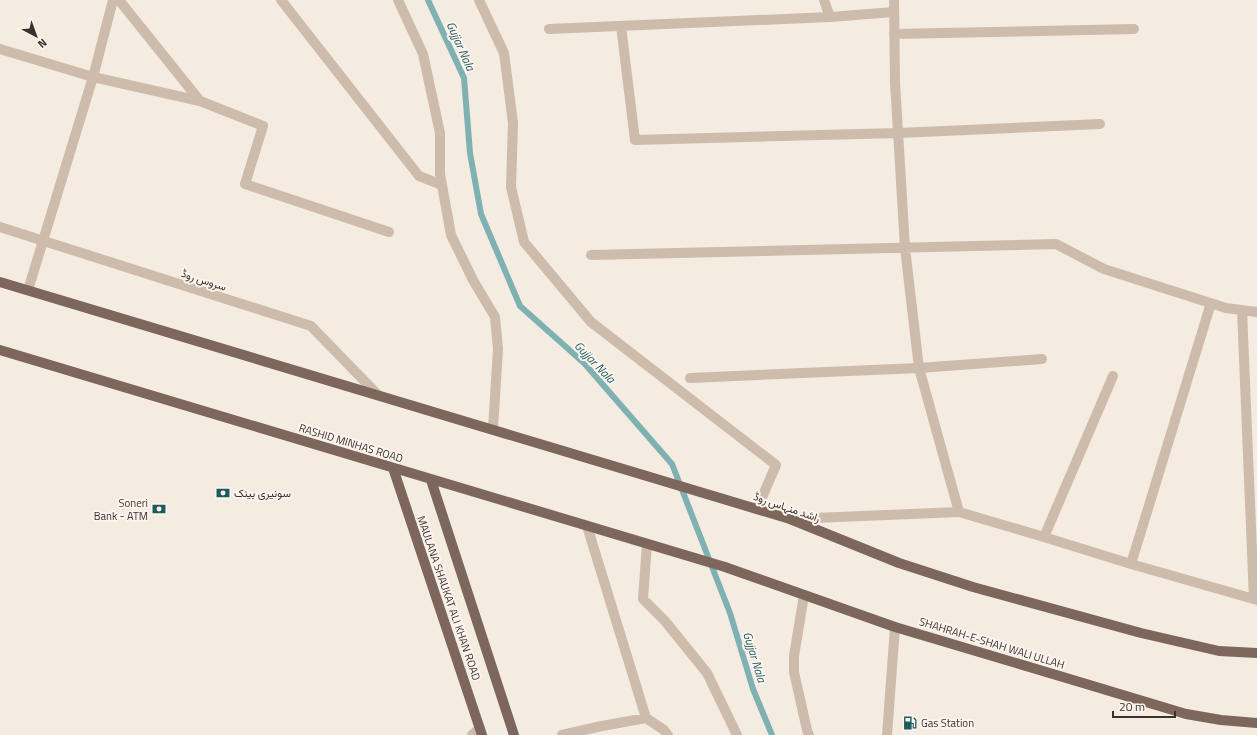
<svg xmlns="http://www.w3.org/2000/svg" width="1257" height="735" font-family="'Titillium Web',Vazirmatn,sans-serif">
  <rect width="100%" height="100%" fill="#f4ebe1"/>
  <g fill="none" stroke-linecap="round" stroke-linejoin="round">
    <path stroke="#7fb0b2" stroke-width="6" d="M 428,0 L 464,78 L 470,153 L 481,214 L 520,306 L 584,363 L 672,464 L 730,613 L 753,689 L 772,735"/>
    <path stroke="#cdbbac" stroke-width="10" d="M 119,0 L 200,101
      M 281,0 L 419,176 L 442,185
      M 398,0 L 423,54 L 440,133 L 440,174 L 451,235 L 473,280 L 495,317 L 498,349 L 493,429
      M 479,0 L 504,53 L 513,123 L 511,187 L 524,242 L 591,322 L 776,465 L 757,509
      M 824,0 L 830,17
      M 894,0 L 895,82 L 905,248 L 919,368 L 959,512
      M 621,26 L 635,140 L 898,133 L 1100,124
      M 549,29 L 830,17 L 894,12
      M 894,34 L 1134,29
      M 0,49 L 93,77 L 200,101 L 263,126 L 245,184 L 389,232
      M 0,227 L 311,326 L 377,394
      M 591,255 L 1056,244 L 1104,269 L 1226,308 L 1257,312
      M 28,290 L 93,77 L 113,0
      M 1242,310 L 1254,599
      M 690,378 L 919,368 L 1042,359
      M 790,519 L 959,512 L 1044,537 L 1131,564 L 1257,600
      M 587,526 L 646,718
      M 1044,537 L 1113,376
      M 647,544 L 643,599 L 665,621 L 707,673 L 737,735
      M 1131,564 L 1211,303
      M 804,595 L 794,656 L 794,672 L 807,730 L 809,735
      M 472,735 L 480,728
      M 562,735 L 602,726 L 646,718 L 664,730 L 668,735
      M 887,735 L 895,627"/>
    <path stroke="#7d675c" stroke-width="10" d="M 0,282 L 790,519 L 899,563 L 973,587 L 1141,633 L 1219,651 L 1257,653
      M 0,350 L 725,567 L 895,627 L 1083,683 L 1186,714 L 1221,720 L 1257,723
      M 393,468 L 482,735
      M 431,480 L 514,735"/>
  </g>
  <defs>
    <g id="bank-bare" transform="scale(1.08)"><path d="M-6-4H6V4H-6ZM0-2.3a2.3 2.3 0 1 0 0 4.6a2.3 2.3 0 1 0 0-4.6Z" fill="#1f5a5e" stroke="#fbf5ee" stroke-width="2.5" paint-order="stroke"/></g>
    <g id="fuel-bare" transform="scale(1.08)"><path d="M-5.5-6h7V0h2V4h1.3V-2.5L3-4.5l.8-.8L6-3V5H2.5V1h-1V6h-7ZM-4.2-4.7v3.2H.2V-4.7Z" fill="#1f5a5e" stroke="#fbf5ee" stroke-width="2.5" paint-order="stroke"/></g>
  </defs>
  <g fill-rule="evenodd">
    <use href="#bank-bare" x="223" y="493"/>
    <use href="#bank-bare" x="159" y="509"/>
    <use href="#fuel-bare" x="910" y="723"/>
  </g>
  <g text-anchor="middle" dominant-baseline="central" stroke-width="4" stroke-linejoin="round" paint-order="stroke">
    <g font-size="11" fill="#3b302b" stroke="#fbf5ee">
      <text transform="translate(204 280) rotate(18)">سروس روڈ</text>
      <text transform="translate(351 443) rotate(17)">RASHID MINHAS ROAD</text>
      <text transform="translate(787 507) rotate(19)">راشد منہاس روڈ</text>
      <text transform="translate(449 598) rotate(71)">MAULANA SHAUKAT ALI KHAN ROAD</text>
      <text transform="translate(992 643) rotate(17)">SHAHRAH-E-SHAH WALI ULLAH</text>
    </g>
    <g font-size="11" fill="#3b302b" stroke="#fbf5ee" text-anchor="start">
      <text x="234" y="493">سونیری بینک</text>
      <text x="148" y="503" text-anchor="end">Soneri<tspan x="148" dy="13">Bank - ATM</tspan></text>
      <text x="921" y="723">Gas Station</text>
    </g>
    <g font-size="12" font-style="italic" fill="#1f5a5e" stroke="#fbf5ee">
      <text transform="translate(461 46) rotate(66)">Gujjar Nala</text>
      <text transform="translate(595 362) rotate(46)">Gujjar Nala</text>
      <text transform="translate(755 657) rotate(73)">Gujjar Nala</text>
    </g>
  </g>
  <g transform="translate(36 36) rotate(139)" stroke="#fbf5ee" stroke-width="3" paint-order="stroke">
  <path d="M0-3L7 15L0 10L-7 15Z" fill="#3b302b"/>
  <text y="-6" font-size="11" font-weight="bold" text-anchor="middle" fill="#3b302b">N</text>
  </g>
  <path d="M1113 711v6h62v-6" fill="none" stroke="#3b302b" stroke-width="2"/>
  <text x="1119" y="711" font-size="12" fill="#3b302b" stroke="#fbf5ee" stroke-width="3" paint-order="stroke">20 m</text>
</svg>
